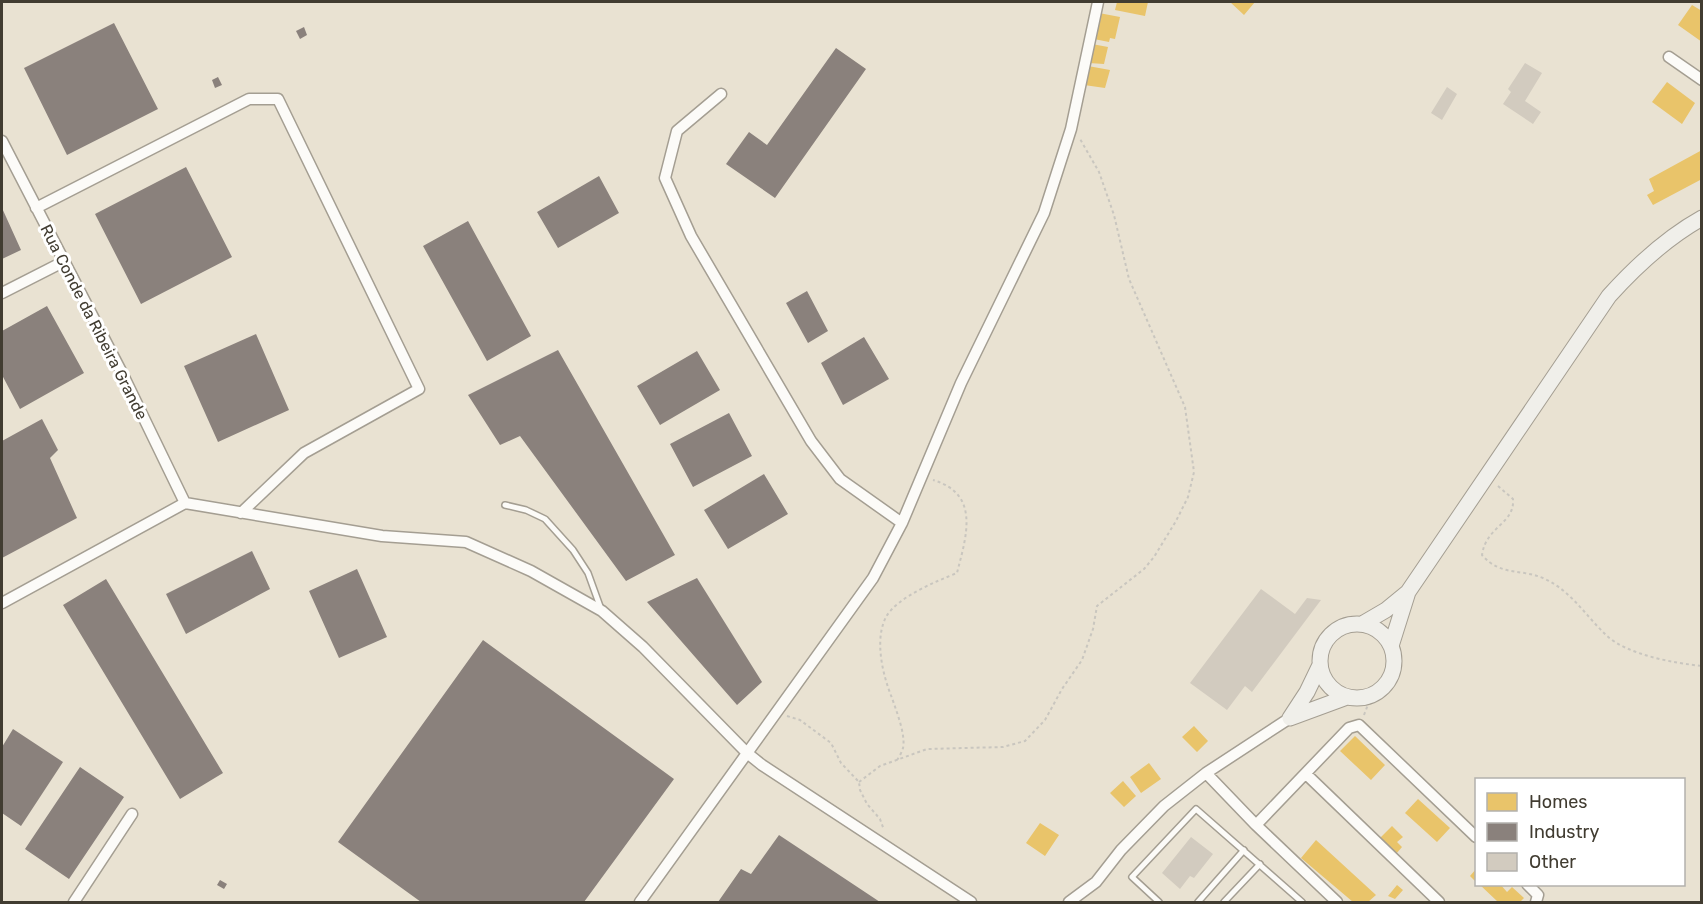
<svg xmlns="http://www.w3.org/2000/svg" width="1703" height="904" font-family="Rubik,sans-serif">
  <rect width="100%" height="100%" fill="#e9e2d2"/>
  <path fill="#e9c46a" d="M 1117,2 L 1148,2 L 1145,16 L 1115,10 Z
    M 1230,2 L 1255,2 L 1244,15 Z
    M 1692,5 L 1702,11 L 1702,42 L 1678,25 Z
    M 1099,13 L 1120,17 L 1115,39 L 1110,38 L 1109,42 L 1094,39 Z
    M 1092,44 L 1108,47 L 1104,64 L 1089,63 Z
    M 1088,66 L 1110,70 L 1105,88 L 1084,85 Z
    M 1667,82 L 1695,103 L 1682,124 L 1652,102 Z
    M 1702,150 L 1702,179 L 1653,205 L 1647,195 L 1654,191 L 1649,179 Z
    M 1194,726 L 1208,741 L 1197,752 L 1182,737 Z
    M 1355,736 L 1385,765 L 1371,780 L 1340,751 Z
    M 1149,763 L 1161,779 L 1141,793 L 1130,777 Z
    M 1123,781 L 1136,796 L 1124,807 L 1110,793 Z
    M 1418,799 L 1450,828 L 1437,842 L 1405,813 Z
    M 1040,823 L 1059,835 L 1045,856 L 1026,843 Z
    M 1392,826 L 1403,837 L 1397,842 L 1402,847 L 1396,854 L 1380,838 Z
    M 1316,840 L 1376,895 L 1368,902 L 1353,902 L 1301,858 Z
    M 1476,869 L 1476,882 L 1470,876 Z
    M 1479,884 L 1500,884 L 1507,892 L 1512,887 L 1524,898 L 1520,902 L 1498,902 Z
    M 1397,885 L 1403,890 L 1395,899 L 1388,896 Z"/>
  <path fill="#8a817c" d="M 114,23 L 158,109 L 67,155 L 24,68 Z
    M 304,27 L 307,35 L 300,39 L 296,31 Z
    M 836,48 L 866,69 L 775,198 L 726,164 L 749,132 L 767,145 Z
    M 218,77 L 222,85 L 215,88 L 212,80 Z
    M 186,167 L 232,257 L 141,304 L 95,214 Z
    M 599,176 L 619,213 L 558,248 L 537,212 Z
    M 2,208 L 21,250 L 2,259 Z
    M 468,221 L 531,336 L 487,361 L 423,246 Z
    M 807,291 L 828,331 L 808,343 L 786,303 Z
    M 47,306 L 84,373 L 20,409 L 2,375 L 2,331 Z
    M 256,334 L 289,410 L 218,442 L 184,366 Z
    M 864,337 L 889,379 L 843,405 L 821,363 Z
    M 558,350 L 675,555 L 626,581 L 520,436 L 500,445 L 468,395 Z
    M 697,351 L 720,390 L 660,425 L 637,386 Z
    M 729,413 L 752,456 L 693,487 L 670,444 Z
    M 42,419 L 58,450 L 50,458 L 77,518 L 2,558 L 2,441 Z
    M 764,474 L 788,514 L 728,549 L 704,510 Z
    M 252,551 L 270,589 L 186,634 L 166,594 Z
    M 357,569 L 387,637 L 339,658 L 309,591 Z
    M 697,578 L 762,682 L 737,705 L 647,602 Z
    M 106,579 L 223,773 L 180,799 L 63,605 Z
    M 483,640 L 674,779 L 584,902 L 421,902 L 338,842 Z
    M 13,729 L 63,762 L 21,826 L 2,813 L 2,747 Z
    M 80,767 L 124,797 L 69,879 L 25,849 Z
    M 779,835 L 880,902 L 718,902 L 741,869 L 751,874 Z
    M 220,880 L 227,884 L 224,889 L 217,885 Z"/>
  <path fill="#d2cbbf" d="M 1525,63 L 1542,73 L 1525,101 L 1541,112 L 1533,124 L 1503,104 L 1511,92 L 1508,89 Z
    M 1447,87 L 1457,94 L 1442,120 L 1431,113 Z
    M 1261,589 L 1295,614 L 1307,598 L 1321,600 L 1252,692 L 1245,686 L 1227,710 L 1190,683 Z
    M 1191,837 L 1213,854 L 1194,878 L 1190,876 L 1180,889 L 1162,873 Z"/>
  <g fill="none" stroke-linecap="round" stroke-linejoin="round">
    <g stroke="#a49e92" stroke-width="8">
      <path id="lane" d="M 505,505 L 526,510 L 545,519 L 573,550 L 588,573 L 601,609
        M 1159,902 L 1132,877 L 1196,809 L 1302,902
        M 1198,902 L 1244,850
        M 1224,902 L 1260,864"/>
    </g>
    <g stroke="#a49e92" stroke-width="13">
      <path id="street" d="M 1669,57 L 1702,80
        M 721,94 L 677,131 L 665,178 L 691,236 L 811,441 L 840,479 L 902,523
        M 2,141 L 123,375 L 185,503
        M 36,208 L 249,99 L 278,99 L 419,389 L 304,453 L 241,513
        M 2,293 L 63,262
        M 2,603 L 185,503 L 382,536 L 466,542 L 531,571 L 602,611 L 643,647 L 747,753 L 762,765 L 971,902
        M 1206,773 L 1256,825 L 1337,902
        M 1306,774 L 1439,902
        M 1256,825 L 1349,728 L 1359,725 L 1476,837
        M 1527,884 L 1538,895 L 1536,902
        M 74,902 L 132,814
        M 640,902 L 873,578 L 902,523 L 961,383 L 1044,213 L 1071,129 L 1098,2
        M 1069,902 L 1096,882 L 1121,850 L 1164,806 L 1206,773 L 1290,718"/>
    </g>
    <g stroke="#a49e92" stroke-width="17">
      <path id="secondary" d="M 1362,624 L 1386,610 L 1408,592
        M1320 661a37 37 0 1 1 74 0a37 37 0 1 1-74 0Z
        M 1391,646 L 1408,592 L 1609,296 C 1637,265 1666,238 1702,218
        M 1290,718 L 1307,692 L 1320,665
        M 1290,718 L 1347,697"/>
    </g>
    <path stroke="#c9c6bf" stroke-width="2" stroke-dasharray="3 3" stroke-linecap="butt" d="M 1498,486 L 1513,499 C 1515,524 1486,526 1482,555 C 1501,577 1522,568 1545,579 C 1571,591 1586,616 1606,635 C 1627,655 1674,663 1702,666
      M 1364,715 L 1372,694
      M 787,716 L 800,720 L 831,743 L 841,763 L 859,782 L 860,790 L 867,804 L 880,819 L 884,830
      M 897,760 C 899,757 902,752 903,748 C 906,735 896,710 892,698 C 883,676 874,640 886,617 C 897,597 937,581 957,573 C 966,537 981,494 933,480
      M 859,782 L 880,766 L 927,749 L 1003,747 L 1025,741 L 1045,720 L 1062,689 L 1082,660 L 1093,629 L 1097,606 L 1144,569 L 1154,557 L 1176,521 L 1188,497 L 1194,472 L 1185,407 L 1129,279 L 1114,215 L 1099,172 L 1080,139"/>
    <use href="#lane" stroke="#fcfbf8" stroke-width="5"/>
    <use href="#street" stroke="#fcfbf8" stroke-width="10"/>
    <use href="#secondary" stroke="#f0efea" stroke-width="15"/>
  </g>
  <g text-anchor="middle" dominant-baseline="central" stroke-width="6" stroke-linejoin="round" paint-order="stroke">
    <g font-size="16" fill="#413c31" stroke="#fff">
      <text transform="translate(94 322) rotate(63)">Rua Conde da Ribeira Grande</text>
    </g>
  </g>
  <rect width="1703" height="904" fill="none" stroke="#413c31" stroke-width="6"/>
  <rect x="1475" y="778" width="210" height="108" fill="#ffffff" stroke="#b3b1ad" stroke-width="1.5"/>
  <rect x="1487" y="793" width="30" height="18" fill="#e9c46a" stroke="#b3b1ad" stroke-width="1.5"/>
  <text x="1529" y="808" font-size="18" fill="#413c31">Homes</text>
  <rect x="1487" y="823" width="30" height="18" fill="#8a817c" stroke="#b3b1ad" stroke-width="1.5"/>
  <text x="1529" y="838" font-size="18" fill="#413c31">Industry</text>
  <rect x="1487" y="853" width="30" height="18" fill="#d2cbbf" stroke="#b3b1ad" stroke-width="1.5"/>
  <text x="1529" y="868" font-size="18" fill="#413c31">Other</text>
</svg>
